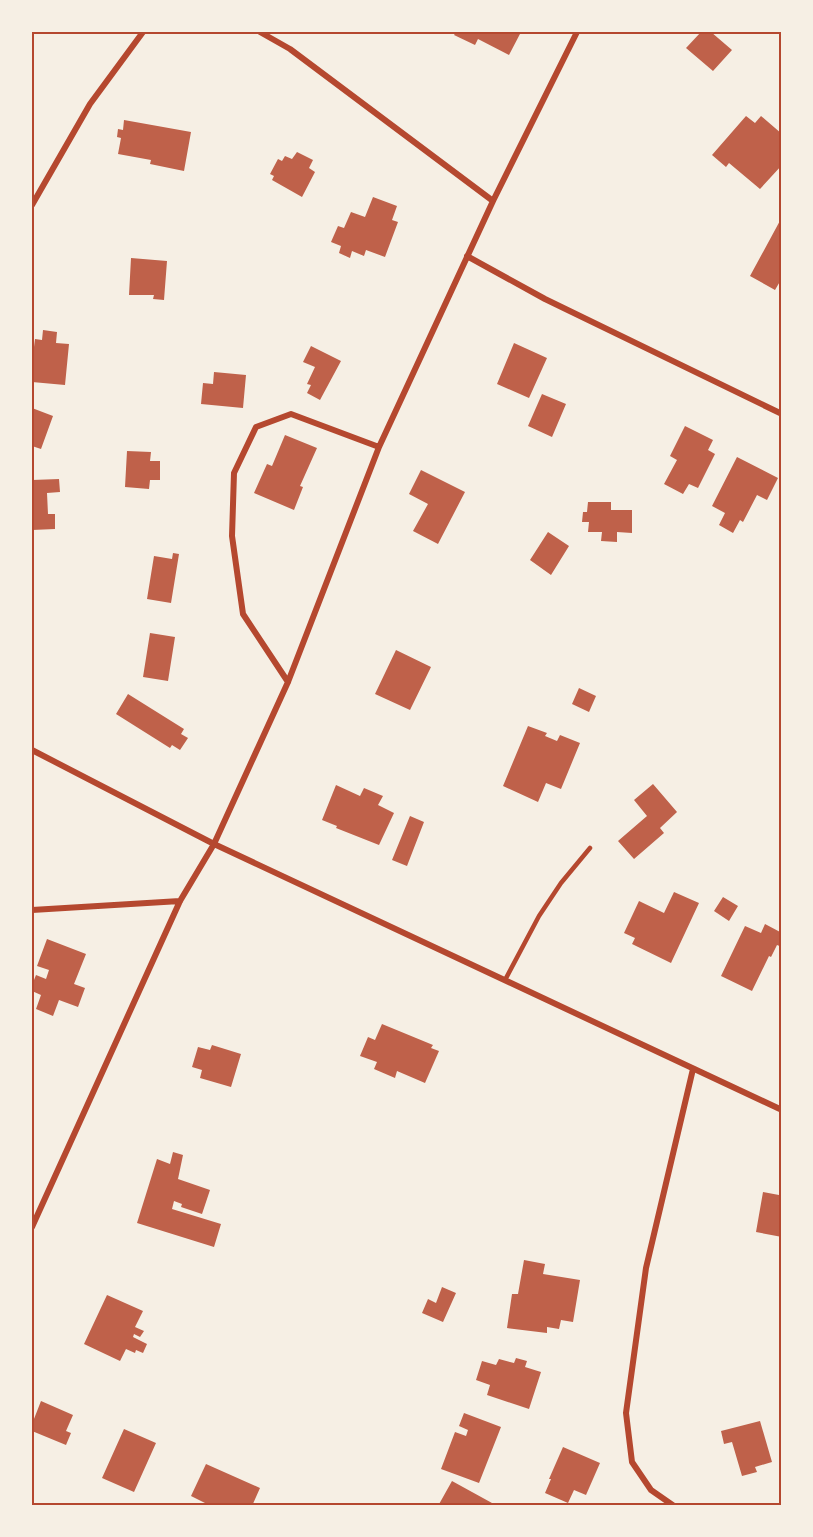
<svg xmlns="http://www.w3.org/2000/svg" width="813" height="1537" font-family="Helvetica,sans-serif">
  <rect width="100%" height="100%" fill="#f6efe4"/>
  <path fill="#bf614a" d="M 456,32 L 521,32 L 509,55 L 478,39 L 475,45 L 454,35 Z
    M 701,32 L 711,32 L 732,50 L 713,71 L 686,48 Z
    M 746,116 L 755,123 L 761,116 L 782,134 L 782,165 L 760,189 L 729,163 L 726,167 L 712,155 Z
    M 124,120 L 191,132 L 184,171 L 150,164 L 151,160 L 118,154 L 121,138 L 117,137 L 118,129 L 123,130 Z
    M 297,152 L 313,160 L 309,168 L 315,172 L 302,197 L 272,180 L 274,176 L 270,174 L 278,159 L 282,161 L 285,156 L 292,159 Z
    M 373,197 L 397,206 L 392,220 L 398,222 L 385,257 L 366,250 L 364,256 L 352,251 L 350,258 L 339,253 L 341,246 L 331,242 L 338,226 L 344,228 L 351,212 L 365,217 Z
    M 782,217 L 782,278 L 775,290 L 750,276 Z
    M 131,258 L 167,261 L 164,300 L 153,299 L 154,295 L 129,295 Z
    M 43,330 L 57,332 L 56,343 L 69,344 L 65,385 L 32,382 L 32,355 L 33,355 L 35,339 L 42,340 Z
    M 514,343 L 547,358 L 529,398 L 497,384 Z
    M 311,346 L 341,361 L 320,400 L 307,393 L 311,385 L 307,384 L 315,367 L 303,362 Z
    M 214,372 L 246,375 L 243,408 L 201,404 L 203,383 L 213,384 Z
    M 542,394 L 566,404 L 552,437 L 528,426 Z
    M 32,408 L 53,416 L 41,449 L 32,446 Z
    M 685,426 L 713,440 L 708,450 L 715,454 L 698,488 L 689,484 L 683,494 L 664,484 L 677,460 L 670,456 Z
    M 285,435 L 317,448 L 300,486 L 303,487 L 294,510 L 254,493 L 267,464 L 272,466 Z
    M 127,451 L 151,452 L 150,461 L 160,461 L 160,480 L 150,480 L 149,489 L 125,487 Z
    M 737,457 L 778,478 L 767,500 L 757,495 L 743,522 L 740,520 L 733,533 L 719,525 L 725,513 L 712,506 Z
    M 421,470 L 465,492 L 438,544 L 413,531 L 428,504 L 409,494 Z
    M 59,479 L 60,492 L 47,493 L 48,514 L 55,514 L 55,529 L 32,530 L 32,480 Z
    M 588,502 L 611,502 L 611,510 L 632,510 L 632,533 L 617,532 L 617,542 L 601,541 L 602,532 L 588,532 L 589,522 L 582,522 L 583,512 L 587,512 Z
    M 548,532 L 569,546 L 551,575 L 530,560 Z
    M 173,553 L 179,554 L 171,603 L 147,599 L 154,556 L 172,559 Z
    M 150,633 L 175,637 L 168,681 L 143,677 Z
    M 396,650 L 431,667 L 410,710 L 375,694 Z
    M 579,688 L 596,696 L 589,712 L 572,704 Z
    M 128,694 L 184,729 L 181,734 L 188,738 L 180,750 L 172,745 L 170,748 L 116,714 Z
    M 528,726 L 547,733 L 545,736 L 557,741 L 560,735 L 580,743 L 561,789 L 546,783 L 538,802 L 503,786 Z
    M 653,784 L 677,812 L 660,828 L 664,833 L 634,859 L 618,841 L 647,816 L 634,800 Z
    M 336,785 L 360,796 L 364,788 L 383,796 L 378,805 L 394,813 L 379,845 L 336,828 L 337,826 L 322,820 Z
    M 410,816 L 424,822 L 407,866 L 392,860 Z
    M 674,892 L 699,903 L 671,963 L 632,944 L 635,938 L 624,933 L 639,901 L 664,913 Z
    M 723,897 L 738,906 L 729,921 L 714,911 Z
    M 765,924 L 782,933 L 782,947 L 777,945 L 771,957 L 769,956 L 752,991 L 721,976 L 745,926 L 761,933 Z
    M 47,939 L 86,954 L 74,984 L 85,988 L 78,1007 L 59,1000 L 53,1016 L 36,1009 L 41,995 L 32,991 L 32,985 L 36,975 L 46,979 L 49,970 L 37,966 Z
    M 382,1024 L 433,1045 L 431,1048 L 439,1051 L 425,1083 L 397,1071 L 395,1078 L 374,1069 L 377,1062 L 360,1056 L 368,1037 L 375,1040 Z
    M 212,1045 L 241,1054 L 231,1087 L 200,1078 L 202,1070 L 192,1067 L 198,1047 L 210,1050 Z
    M 173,1152 L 183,1155 L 178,1179 L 210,1190 L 202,1214 L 181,1207 L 182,1204 L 174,1201 L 172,1209 L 221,1224 L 214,1247 L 137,1223 L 157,1159 L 170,1164 Z
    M 779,1191 L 782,1192 L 782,1237 L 756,1232 L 763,1192 L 779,1195 Z
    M 524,1260 L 545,1264 L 543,1274 L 580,1280 L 573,1322 L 561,1320 L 559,1329 L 547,1327 L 547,1333 L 507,1328 L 512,1294 L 518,1294 Z
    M 442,1287 L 456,1293 L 443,1322 L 422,1313 L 428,1299 L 436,1303 Z
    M 107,1295 L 143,1311 L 135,1327 L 144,1331 L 140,1337 L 134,1334 L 133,1337 L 147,1344 L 143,1353 L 136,1350 L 135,1353 L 126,1349 L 120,1361 L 84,1344 Z
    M 516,1358 L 527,1361 L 525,1367 L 541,1372 L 529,1409 L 487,1395 L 490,1385 L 476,1380 L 482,1361 L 496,1365 L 499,1359 L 514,1363 Z
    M 41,1401 L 73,1415 L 66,1431 L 71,1433 L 66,1445 L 32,1431 L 32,1424 Z
    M 464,1413 L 501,1427 L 479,1483 L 441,1469 L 455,1432 L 466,1436 L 468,1430 L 459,1426 Z
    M 760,1421 L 772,1462 L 755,1467 L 757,1472 L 742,1476 L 732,1442 L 724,1444 L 721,1431 Z
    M 124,1429 L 156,1443 L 134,1492 L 102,1478 Z
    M 563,1447 L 600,1463 L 586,1495 L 574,1490 L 568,1503 L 545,1493 L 551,1479 L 549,1479 Z
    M 206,1464 L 260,1488 L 252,1506 L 211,1506 L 191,1496 Z
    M 452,1481 L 492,1503 L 491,1506 L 438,1506 Z"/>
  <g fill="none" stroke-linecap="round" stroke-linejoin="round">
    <path stroke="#b5482f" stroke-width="4.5" d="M 505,980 L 539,916 L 561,883 L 590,848"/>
    <path stroke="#b5482f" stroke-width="6" d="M 260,32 L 290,49 L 493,201
      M 32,205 L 90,104 L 143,32
      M 467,256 L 545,299 L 782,414
      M 288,682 L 243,614 L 232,536 L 234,473 L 256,427 L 291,414 L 379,447
      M 32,750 L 214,844 L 782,1110
      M 32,910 L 180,901
      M 32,1227 L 180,901 L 214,844 L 288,682 L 379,447 L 493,201 L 577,32
      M 674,1506 L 651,1490 L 632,1462 L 626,1413 L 646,1268 L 693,1069"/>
  </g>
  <rect width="813" height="1537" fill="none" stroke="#f6efe4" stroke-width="66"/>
  <rect x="33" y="33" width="747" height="1471" fill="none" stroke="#b5482f" stroke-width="2"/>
</svg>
